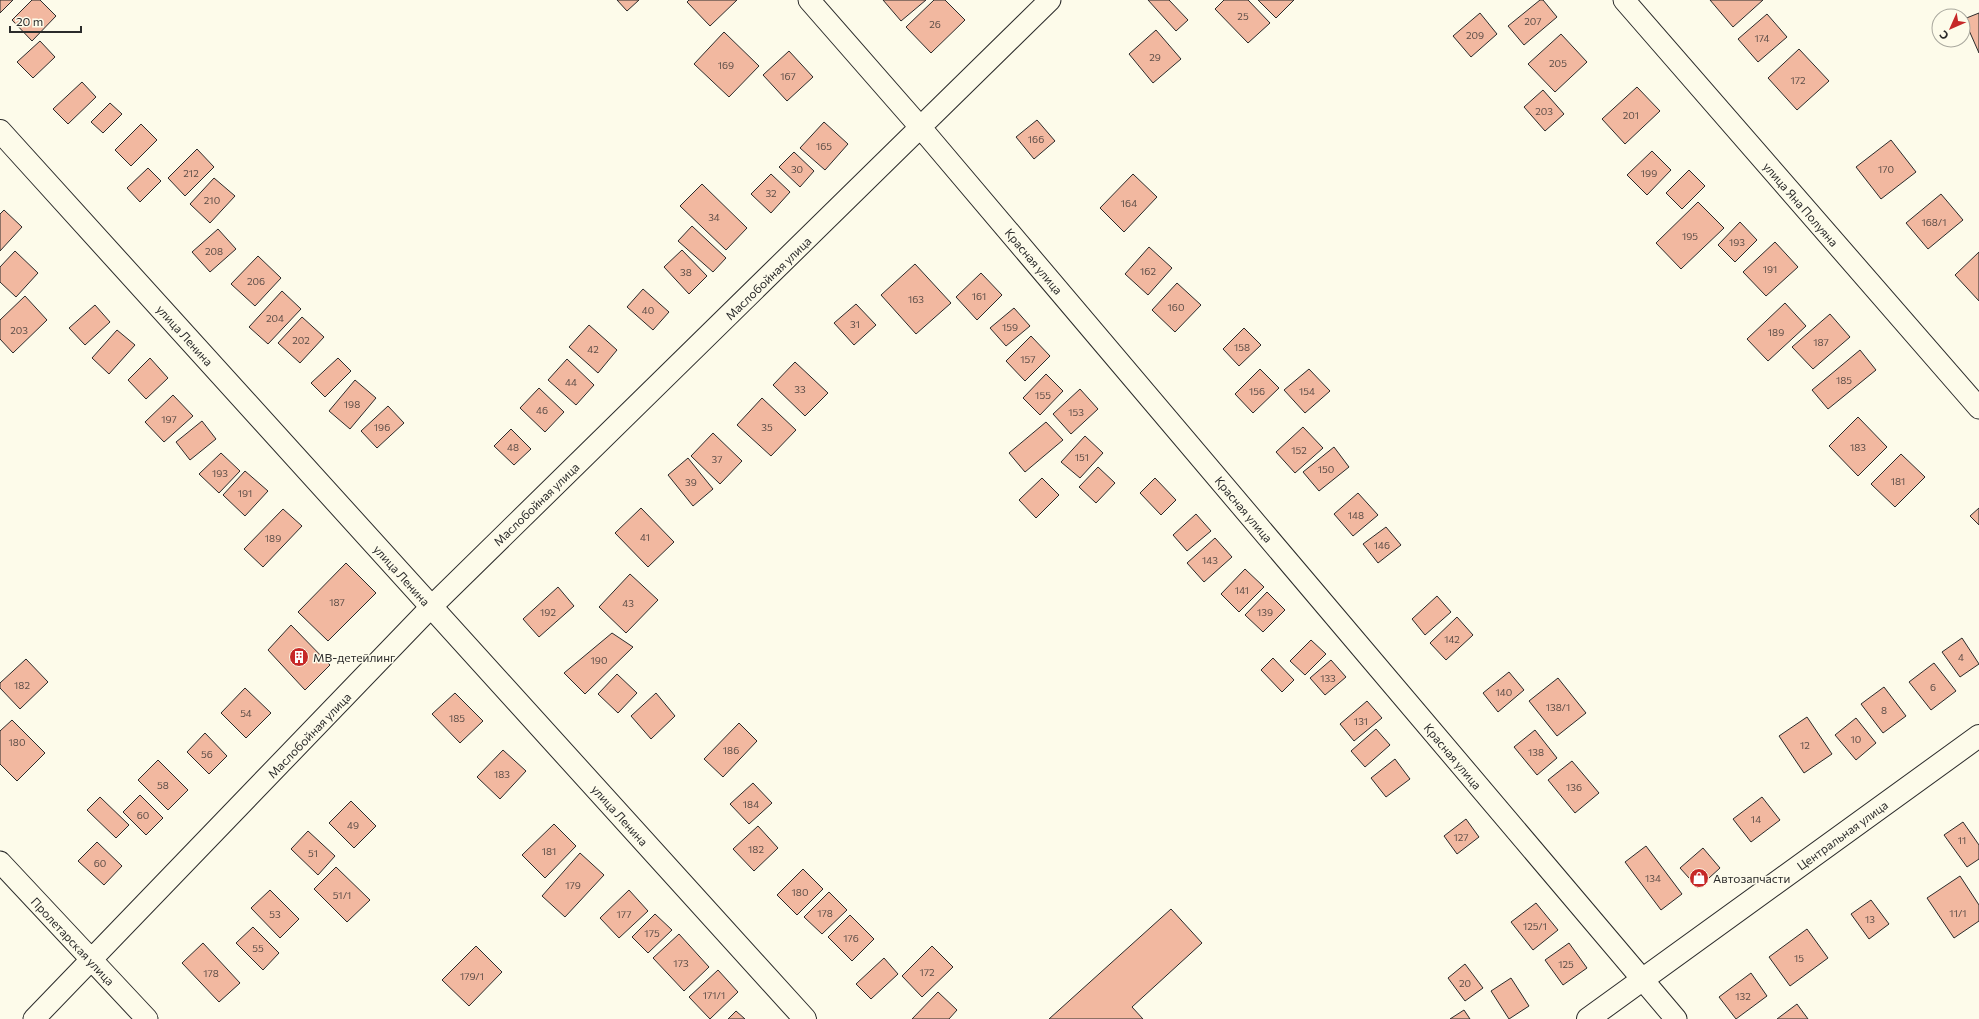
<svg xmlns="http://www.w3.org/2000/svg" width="1979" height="1019" font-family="Commissioner,sans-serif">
  <rect width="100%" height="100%" fill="#fdfbea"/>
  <path fill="#f2b8a0" stroke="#2b2b2b" d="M 0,0 L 13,0 L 0,13 Z
    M 32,0 L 40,0 L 56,16 L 32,41 L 12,20 Z
    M 617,0 L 639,0 L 627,11 Z
    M 689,0 L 737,0 L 710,26 L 687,2 Z
    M 883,0 L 926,0 L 901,21 Z
    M 934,0 L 945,0 L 965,20 L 931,53 L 906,27 Z
    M 1148,0 L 1169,0 L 1188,20 L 1176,31 Z
    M 1224,0 L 1248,0 L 1270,23 L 1248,43 L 1215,9 Z
    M 1258,0 L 1294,0 L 1276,18 Z
    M 1540,0 L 1543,0 L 1557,17 L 1524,45 L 1508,26 Z
    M 1710,0 L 1763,0 L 1733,27 Z
    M 1480,13 L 1497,34 L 1471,57 L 1453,36 Z
    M 1979,13 L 1979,53 L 1964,19 Z
    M 1767,14 L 1787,37 L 1758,62 L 1738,39 Z
    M 1156,30 L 1181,59 L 1153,83 L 1129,54 Z
    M 724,32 L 759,66 L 729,97 L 694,64 Z
    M 1561,34 L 1587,62 L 1555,92 L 1528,64 Z
    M 40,41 L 55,57 L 33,78 L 17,62 Z
    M 1799,49 L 1829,81 L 1797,110 L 1768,78 Z
    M 789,51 L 813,77 L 787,101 L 763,75 Z
    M 82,82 L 96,97 L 68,124 L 53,109 Z
    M 1637,87 L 1660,111 L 1625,144 L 1602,119 Z
    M 1543,90 L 1564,114 L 1545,131 L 1524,107 Z
    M 110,103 L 122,114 L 103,133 L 91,122 Z
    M 1037,120 L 1055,141 L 1034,159 L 1016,137 Z
    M 824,122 L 848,144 L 825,170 L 800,148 Z
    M 141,124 L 157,140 L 131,166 L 115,150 Z
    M 1891,140 L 1916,172 L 1881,199 L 1856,167 Z
    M 197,149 L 214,167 L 185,196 L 168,178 Z
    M 1652,151 L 1671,170 L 1647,195 L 1627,175 Z
    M 794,152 L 814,171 L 800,187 L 779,167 Z
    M 148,168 L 161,181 L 140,202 L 127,188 Z
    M 1689,170 L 1705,186 L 1682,209 L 1666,193 Z
    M 771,174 L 790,192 L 771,213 L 751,194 Z
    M 1133,174 L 1157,197 L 1124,232 L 1100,208 Z
    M 214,178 L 235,196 L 210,223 L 190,204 Z
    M 702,184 L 747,228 L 726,250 L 680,206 Z
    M 1941,194 L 1963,220 L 1928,249 L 1906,223 Z
    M 1698,202 L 1724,228 L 1681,269 L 1656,243 Z
    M 4,210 L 22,227 L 0,251 L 0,214 Z
    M 1740,222 L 1757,240 L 1735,262 L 1718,245 Z
    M 692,226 L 726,258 L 713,272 L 678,241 Z
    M 218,229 L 236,249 L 210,272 L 192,252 Z
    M 1775,242 L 1798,267 L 1766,296 L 1743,272 Z
    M 1149,247 L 1172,268 L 1148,295 L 1125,274 Z
    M 682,250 L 707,276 L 689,294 L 664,267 Z
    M 15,251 L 38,273 L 16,297 L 0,282 L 0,267 Z
    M 1979,252 L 1979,301 L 1955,275 Z
    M 258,256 L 281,278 L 255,306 L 231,284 Z
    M 915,264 L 951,303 L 916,334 L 881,295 Z
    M 981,273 L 1002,295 L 977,320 L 956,297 Z
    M 1177,283 L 1201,305 L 1175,332 L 1152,310 Z
    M 643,289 L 669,312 L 653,330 L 627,307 Z
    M 282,291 L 301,309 L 268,344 L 249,327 Z
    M 25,296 L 47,320 L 13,353 L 0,339 L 0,320 Z
    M 1785,303 L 1806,326 L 1768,361 L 1747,339 Z
    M 856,304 L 876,325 L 854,345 L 834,323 Z
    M 95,305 L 110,322 L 85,345 L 69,328 Z
    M 1014,308 L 1030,326 L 1006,346 L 990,328 Z
    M 1830,314 L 1850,337 L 1813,369 L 1792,347 Z
    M 302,317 L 324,337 L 300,363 L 278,343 Z
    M 589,325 L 617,350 L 598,373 L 569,347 Z
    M 1244,328 L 1261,345 L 1239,366 L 1223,349 Z
    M 117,330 L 135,345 L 109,374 L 92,358 Z
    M 1031,336 L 1050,356 L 1025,381 L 1006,361 Z
    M 1860,350 L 1876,370 L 1828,409 L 1812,390 Z
    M 150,358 L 168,378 L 146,399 L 128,380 Z
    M 338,358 L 351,371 L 325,397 L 311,383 Z
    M 567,359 L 594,385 L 576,405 L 548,380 Z
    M 795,362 L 828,393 L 805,416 L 773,385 Z
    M 1260,369 L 1279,388 L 1253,413 L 1235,394 Z
    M 1309,369 L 1330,391 L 1305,413 L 1284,390 Z
    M 1046,374 L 1063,391 L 1040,415 L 1023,398 Z
    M 355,380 L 376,398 L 350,429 L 329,411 Z
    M 539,388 L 564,412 L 545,432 L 520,408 Z
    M 1080,389 L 1098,409 L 1071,434 L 1053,414 Z
    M 173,395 L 193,416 L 164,442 L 145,422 Z
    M 762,398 L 796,430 L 771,456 L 737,425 Z
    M 388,406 L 404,423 L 377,448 L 361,431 Z
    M 1858,417 L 1887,447 L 1858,476 L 1829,446 Z
    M 202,421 L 216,439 L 190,460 L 176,442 Z
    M 1046,422 L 1063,440 L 1025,472 L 1009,453 Z
    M 1303,427 L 1323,448 L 1295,473 L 1276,452 Z
    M 511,429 L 531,449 L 514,465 L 494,446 Z
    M 713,433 L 742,461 L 720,484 L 691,456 Z
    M 1085,436 L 1103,453 L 1080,478 L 1061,462 Z
    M 1334,447 L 1349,467 L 1319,491 L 1303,472 Z
    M 221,453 L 240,471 L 219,493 L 199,474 Z
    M 1901,454 L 1925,477 L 1895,507 L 1871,484 Z
    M 688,458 L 713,489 L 693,506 L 668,475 Z
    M 1098,467 L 1115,483 L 1096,503 L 1079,487 Z
    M 245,471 L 268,491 L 245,516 L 223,495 Z
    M 1042,478 L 1059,495 L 1036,518 L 1019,500 Z
    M 1155,478 L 1176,500 L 1161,515 L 1140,493 Z
    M 1358,493 L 1378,515 L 1353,536 L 1334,514 Z
    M 641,508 L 674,542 L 648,567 L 615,533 Z
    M 1979,508 L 1979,525 L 1970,516 Z
    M 283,509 L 302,526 L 263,567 L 244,549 Z
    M 1196,514 L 1211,531 L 1187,551 L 1173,535 Z
    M 1386,527 L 1401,545 L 1378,563 L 1363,544 Z
    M 1215,538 L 1232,557 L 1204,582 L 1187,563 Z
    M 346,563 L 376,593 L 328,641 L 298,612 Z
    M 1245,569 L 1264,587 L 1239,612 L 1221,594 Z
    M 630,574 L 658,600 L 626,633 L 599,607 Z
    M 558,587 L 574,606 L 539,637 L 523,619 Z
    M 1267,592 L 1285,610 L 1263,632 L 1245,615 Z
    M 1437,596 L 1451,612 L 1425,635 L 1412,619 Z
    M 1457,617 L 1473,635 L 1446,660 L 1430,643 Z
    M 291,625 L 330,665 L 305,690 L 268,650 Z
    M 612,633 L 633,647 L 585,694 L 564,673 Z
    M 1962,638 L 1979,664 L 1960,677 L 1942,652 Z
    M 1311,640 L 1326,654 L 1305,675 L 1290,661 Z
    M 1273,658 L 1294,680 L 1282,692 L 1261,670 Z
    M 26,659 L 48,682 L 20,709 L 0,688 L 0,683 Z
    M 1331,660 L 1346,677 L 1325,695 L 1310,678 Z
    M 1934,663 L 1956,691 L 1931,710 L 1909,682 Z
    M 1509,672 L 1524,690 L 1498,712 L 1483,693 Z
    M 617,674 L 637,693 L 618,713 L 598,694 Z
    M 1558,678 L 1586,713 L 1557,736 L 1529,701 Z
    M 1884,687 L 1906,716 L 1883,733 L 1861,704 Z
    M 245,688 L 271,713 L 246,738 L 221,713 Z
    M 455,693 L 483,721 L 460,743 L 432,714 Z
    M 656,693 L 675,716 L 651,739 L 631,716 Z
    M 1367,701 L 1382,718 L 1354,741 L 1340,724 Z
    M 1807,717 L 1832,754 L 1804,773 L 1779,736 Z
    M 1856,718 L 1876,743 L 1856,760 L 1835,735 Z
    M 12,720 L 45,753 L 17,781 L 0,764 L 0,731 Z
    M 739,723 L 757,741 L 723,777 L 704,759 Z
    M 1376,729 L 1390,745 L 1365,767 L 1351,751 Z
    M 1535,730 L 1557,758 L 1537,775 L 1514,747 Z
    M 205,733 L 227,756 L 209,774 L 187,752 Z
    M 503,750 L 526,771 L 500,799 L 477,777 Z
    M 1395,759 L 1410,779 L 1386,797 L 1371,778 Z
    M 158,760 L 188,790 L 168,810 L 138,780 Z
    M 1572,761 L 1599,793 L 1575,813 L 1548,780 Z
    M 753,783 L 772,803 L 749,824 L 730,804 Z
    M 140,795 L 163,818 L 146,835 L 123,812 Z
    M 100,797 L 129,825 L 116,838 L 87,810 Z
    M 1762,797 L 1780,820 L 1751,842 L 1733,819 Z
    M 351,801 L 376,826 L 354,848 L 329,823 Z
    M 1466,819 L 1479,837 L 1457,854 L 1444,836 Z
    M 1963,822 L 1979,845 L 1979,859 L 1967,867 L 1944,835 Z
    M 554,824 L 576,846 L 545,878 L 522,855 Z
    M 758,826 L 778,848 L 754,871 L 733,849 Z
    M 308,831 L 335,856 L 318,875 L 291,849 Z
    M 97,842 L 122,866 L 104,885 L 78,861 Z
    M 1646,846 L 1682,894 L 1661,910 L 1625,862 Z
    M 1703,848 L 1720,868 L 1698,888 L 1680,868 Z
    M 580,853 L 604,875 L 565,917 L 542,896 Z
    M 336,867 L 370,900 L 347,922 L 314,889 Z
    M 803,869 L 823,889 L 797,915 L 777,895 Z
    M 1960,876 L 1979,905 L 1979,921 L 1954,938 L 1927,898 Z
    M 270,890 L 299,919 L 280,938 L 251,908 Z
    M 629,890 L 648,911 L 619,938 L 600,918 Z
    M 829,892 L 847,910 L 822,934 L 804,917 Z
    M 1871,900 L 1889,924 L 1869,939 L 1851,914 Z
    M 1536,903 L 1558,930 L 1533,950 L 1511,922 Z
    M 1171,909 L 1202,943 L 1132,1007 L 1143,1019 L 1049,1019 Z
    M 655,914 L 672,930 L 648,953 L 632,937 Z
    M 850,915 L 874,939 L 852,961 L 828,937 Z
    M 253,927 L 279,953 L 263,970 L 236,943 Z
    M 1807,929 L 1828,958 L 1790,986 L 1769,957 Z
    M 679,934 L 709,967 L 684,991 L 653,958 Z
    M 203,943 L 240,983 L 219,1002 L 182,963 Z
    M 1569,943 L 1587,968 L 1563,985 L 1545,960 Z
    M 476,946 L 502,972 L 469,1006 L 442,980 Z
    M 932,946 L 953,967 L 922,997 L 902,976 Z
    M 884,958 L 898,974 L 871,999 L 856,984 Z
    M 1465,964 L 1483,988 L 1465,1001 L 1448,978 Z
    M 718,970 L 738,992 L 710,1019 L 689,997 Z
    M 1751,973 L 1767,996 L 1736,1019 L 1719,997 Z
    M 1511,978 L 1529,1006 L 1509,1019 L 1491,991 Z
    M 938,992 L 957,1010 L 949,1019 L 912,1019 Z
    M 1797,1004 L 1808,1019 L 1777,1019 Z
    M 1464,1010 L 1470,1019 L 1450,1019 Z
    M 736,1011 L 745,1019 L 728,1019 Z"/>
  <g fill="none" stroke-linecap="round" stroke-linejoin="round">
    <g stroke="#2b2b2b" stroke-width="23">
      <path id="street" d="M 809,0 L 921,128 L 1676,1019
        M 1624,0 L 1979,408
        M 0,862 L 147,1019
        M 34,1019 L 431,607 L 1050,0"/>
    </g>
    <g stroke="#2b2b2b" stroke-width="24">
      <path id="secondary" d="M 0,131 L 805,1019
        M 1588,1019 L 1979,736"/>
    </g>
    <use href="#street" stroke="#fdfbea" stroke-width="21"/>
    <use href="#secondary" stroke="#fdfbea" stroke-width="22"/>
  </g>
  <defs>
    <g id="building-disc" transform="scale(1)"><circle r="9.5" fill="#c62828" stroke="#fdfbea"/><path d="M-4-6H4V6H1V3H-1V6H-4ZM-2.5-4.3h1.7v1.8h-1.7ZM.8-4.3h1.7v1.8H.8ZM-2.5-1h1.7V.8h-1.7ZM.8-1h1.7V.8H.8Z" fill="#fff"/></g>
    <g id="shop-disc" transform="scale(1)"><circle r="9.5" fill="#c62828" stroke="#fdfbea"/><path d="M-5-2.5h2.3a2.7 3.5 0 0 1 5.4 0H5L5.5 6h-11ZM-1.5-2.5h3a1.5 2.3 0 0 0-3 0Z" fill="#fff"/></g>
  </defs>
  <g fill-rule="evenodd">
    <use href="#building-disc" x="299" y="657"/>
    <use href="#shop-disc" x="1699" y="878"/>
  </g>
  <g text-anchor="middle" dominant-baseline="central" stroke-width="3" stroke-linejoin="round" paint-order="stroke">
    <g font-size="10" fill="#5d4e48">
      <text x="1243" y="16">25</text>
      <text x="1533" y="21">207</text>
      <text x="935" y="24">26</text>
      <text x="1475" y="35">209</text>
      <text x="1762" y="38">174</text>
      <text x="1155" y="57">29</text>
      <text x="1558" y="63">205</text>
      <text x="726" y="65">169</text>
      <text x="788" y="76">167</text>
      <text x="1798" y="80">172</text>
      <text x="1544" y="111">203</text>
      <text x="1631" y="115">201</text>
      <text x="1036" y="139">166</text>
      <text x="824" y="146">165</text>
      <text x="797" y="169">30</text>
      <text x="1886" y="169">170</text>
      <text x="191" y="173">212</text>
      <text x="1649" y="173">199</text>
      <text x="771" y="193">32</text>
      <text x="212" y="200">210</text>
      <text x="1129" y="203">164</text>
      <text x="714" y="217">34</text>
      <text x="1934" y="222">168/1</text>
      <text x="1690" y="236">195</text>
      <text x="1737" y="242">193</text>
      <text x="214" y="251">208</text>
      <text x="1770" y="269">191</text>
      <text x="1148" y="271">162</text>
      <text x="686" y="272">38</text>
      <text x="256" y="281">206</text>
      <text x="979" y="296">161</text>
      <text x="916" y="299">163</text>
      <text x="1176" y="307">160</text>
      <text x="648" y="310">40</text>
      <text x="275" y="318">204</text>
      <text x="855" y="324">31</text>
      <text x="1010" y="327">159</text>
      <text x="19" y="330">203</text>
      <text x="1776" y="332">189</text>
      <text x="301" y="340">202</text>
      <text x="1821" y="342">187</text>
      <text x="1242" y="347">158</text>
      <text x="593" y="349">42</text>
      <text x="1028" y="359">157</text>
      <text x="1844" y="380">185</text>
      <text x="571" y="382">44</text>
      <text x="800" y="389">33</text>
      <text x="1257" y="391">156</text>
      <text x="1307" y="391">154</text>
      <text x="1043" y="395">155</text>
      <text x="352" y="404">198</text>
      <text x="542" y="410">46</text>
      <text x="1076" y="412">153</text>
      <text x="169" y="419">197</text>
      <text x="382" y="427">196</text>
      <text x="767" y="427">35</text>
      <text x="513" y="447">48</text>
      <text x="1858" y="447">183</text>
      <text x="1299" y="450">152</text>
      <text x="1082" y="457">151</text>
      <text x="717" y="459">37</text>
      <text x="1326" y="469">150</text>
      <text x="220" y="473">193</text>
      <text x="1898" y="481">181</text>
      <text x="691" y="482">39</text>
      <text x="245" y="493">191</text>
      <text x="1356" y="515">148</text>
      <text x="645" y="537">41</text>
      <text x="273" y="538">189</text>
      <text x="1382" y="545">146</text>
      <text x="1210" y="560">143</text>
      <text x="1242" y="590">141</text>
      <text x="337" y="602">187</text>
      <text x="628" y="603">43</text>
      <text x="548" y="612">192</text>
      <text x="1265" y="612">139</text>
      <text x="1452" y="639">142</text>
      <text x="1961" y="657">4</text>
      <text x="599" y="660">190</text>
      <text x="1328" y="678">133</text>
      <text x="22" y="685">182</text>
      <text x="1933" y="687">6</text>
      <text x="1504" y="692">140</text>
      <text x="1558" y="707">138/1</text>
      <text x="1884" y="710">8</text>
      <text x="246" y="713">54</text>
      <text x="457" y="718">185</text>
      <text x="1361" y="721">131</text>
      <text x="1856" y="739">10</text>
      <text x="17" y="742">180</text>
      <text x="1805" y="745">12</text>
      <text x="731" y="750">186</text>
      <text x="1536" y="752">138</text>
      <text x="207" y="754">56</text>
      <text x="502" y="774">183</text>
      <text x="163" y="785">58</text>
      <text x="1574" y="787">136</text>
      <text x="751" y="804">184</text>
      <text x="143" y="815">60</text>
      <text x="1756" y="819">14</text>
      <text x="353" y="825">49</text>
      <text x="1461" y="837">127</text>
      <text x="1962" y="840">11</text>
      <text x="756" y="849">182</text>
      <text x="549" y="851">181</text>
      <text x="313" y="853">51</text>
      <text x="100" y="863">60</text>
      <text x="1653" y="878">134</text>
      <text x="573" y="885">179</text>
      <text x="800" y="892">180</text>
      <text x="342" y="895">51/1</text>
      <text x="825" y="913">178</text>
      <text x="1958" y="913">11/1</text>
      <text x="275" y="914">53</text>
      <text x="624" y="914">177</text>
      <text x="1870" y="919">13</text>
      <text x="1535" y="926">125/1</text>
      <text x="652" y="933">175</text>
      <text x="851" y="938">176</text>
      <text x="258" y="948">55</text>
      <text x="1799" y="958">15</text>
      <text x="681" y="963">173</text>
      <text x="1566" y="964">125</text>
      <text x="927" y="972">172</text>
      <text x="211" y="973">178</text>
      <text x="472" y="976">179/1</text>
      <text x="1465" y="983">20</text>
      <text x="714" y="995">171/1</text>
      <text x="1743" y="996">132</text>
    </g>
    <g font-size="12" fill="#2b2b2b" stroke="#fdfbea">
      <text transform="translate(1801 204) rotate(49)">улица Яна Полуяна</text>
      <text transform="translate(1034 261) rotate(50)">Красная улица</text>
      <text transform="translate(768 278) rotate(-44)">Маслобойная улица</text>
      <text transform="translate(185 335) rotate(48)">улица Ленина</text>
      <text transform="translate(536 504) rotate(-44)">Маслобойная улица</text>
      <text transform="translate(1244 509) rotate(50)">Красная улица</text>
      <text transform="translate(402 575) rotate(48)">улица Ленина</text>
      <text transform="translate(309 735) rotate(-46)">Маслобойная улица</text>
      <text transform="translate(1453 756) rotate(50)">Красная улица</text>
      <text transform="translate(620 815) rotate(48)">улица Ленина</text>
      <text transform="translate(1842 835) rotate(-36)">Центральная улица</text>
      <text transform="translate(73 941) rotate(47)">Пролетарская улица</text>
    </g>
    <g font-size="12" fill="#2b2b2b" stroke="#fdfbea" text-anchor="start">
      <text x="313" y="657">MB-детейлинг</text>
      <text x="1713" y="878">Автозапчасти</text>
    </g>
  </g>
  <g transform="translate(1951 28) rotate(225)"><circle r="19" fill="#fdfbea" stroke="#a9a89e"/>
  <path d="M0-3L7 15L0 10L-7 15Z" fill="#c62828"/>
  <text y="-6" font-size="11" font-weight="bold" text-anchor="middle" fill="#2b2b2b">С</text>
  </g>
  <path d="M10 26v6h71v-6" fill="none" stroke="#2b2b2b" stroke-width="2"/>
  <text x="16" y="26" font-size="12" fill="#2b2b2b" stroke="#fdfbea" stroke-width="3" paint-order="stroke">20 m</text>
</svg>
